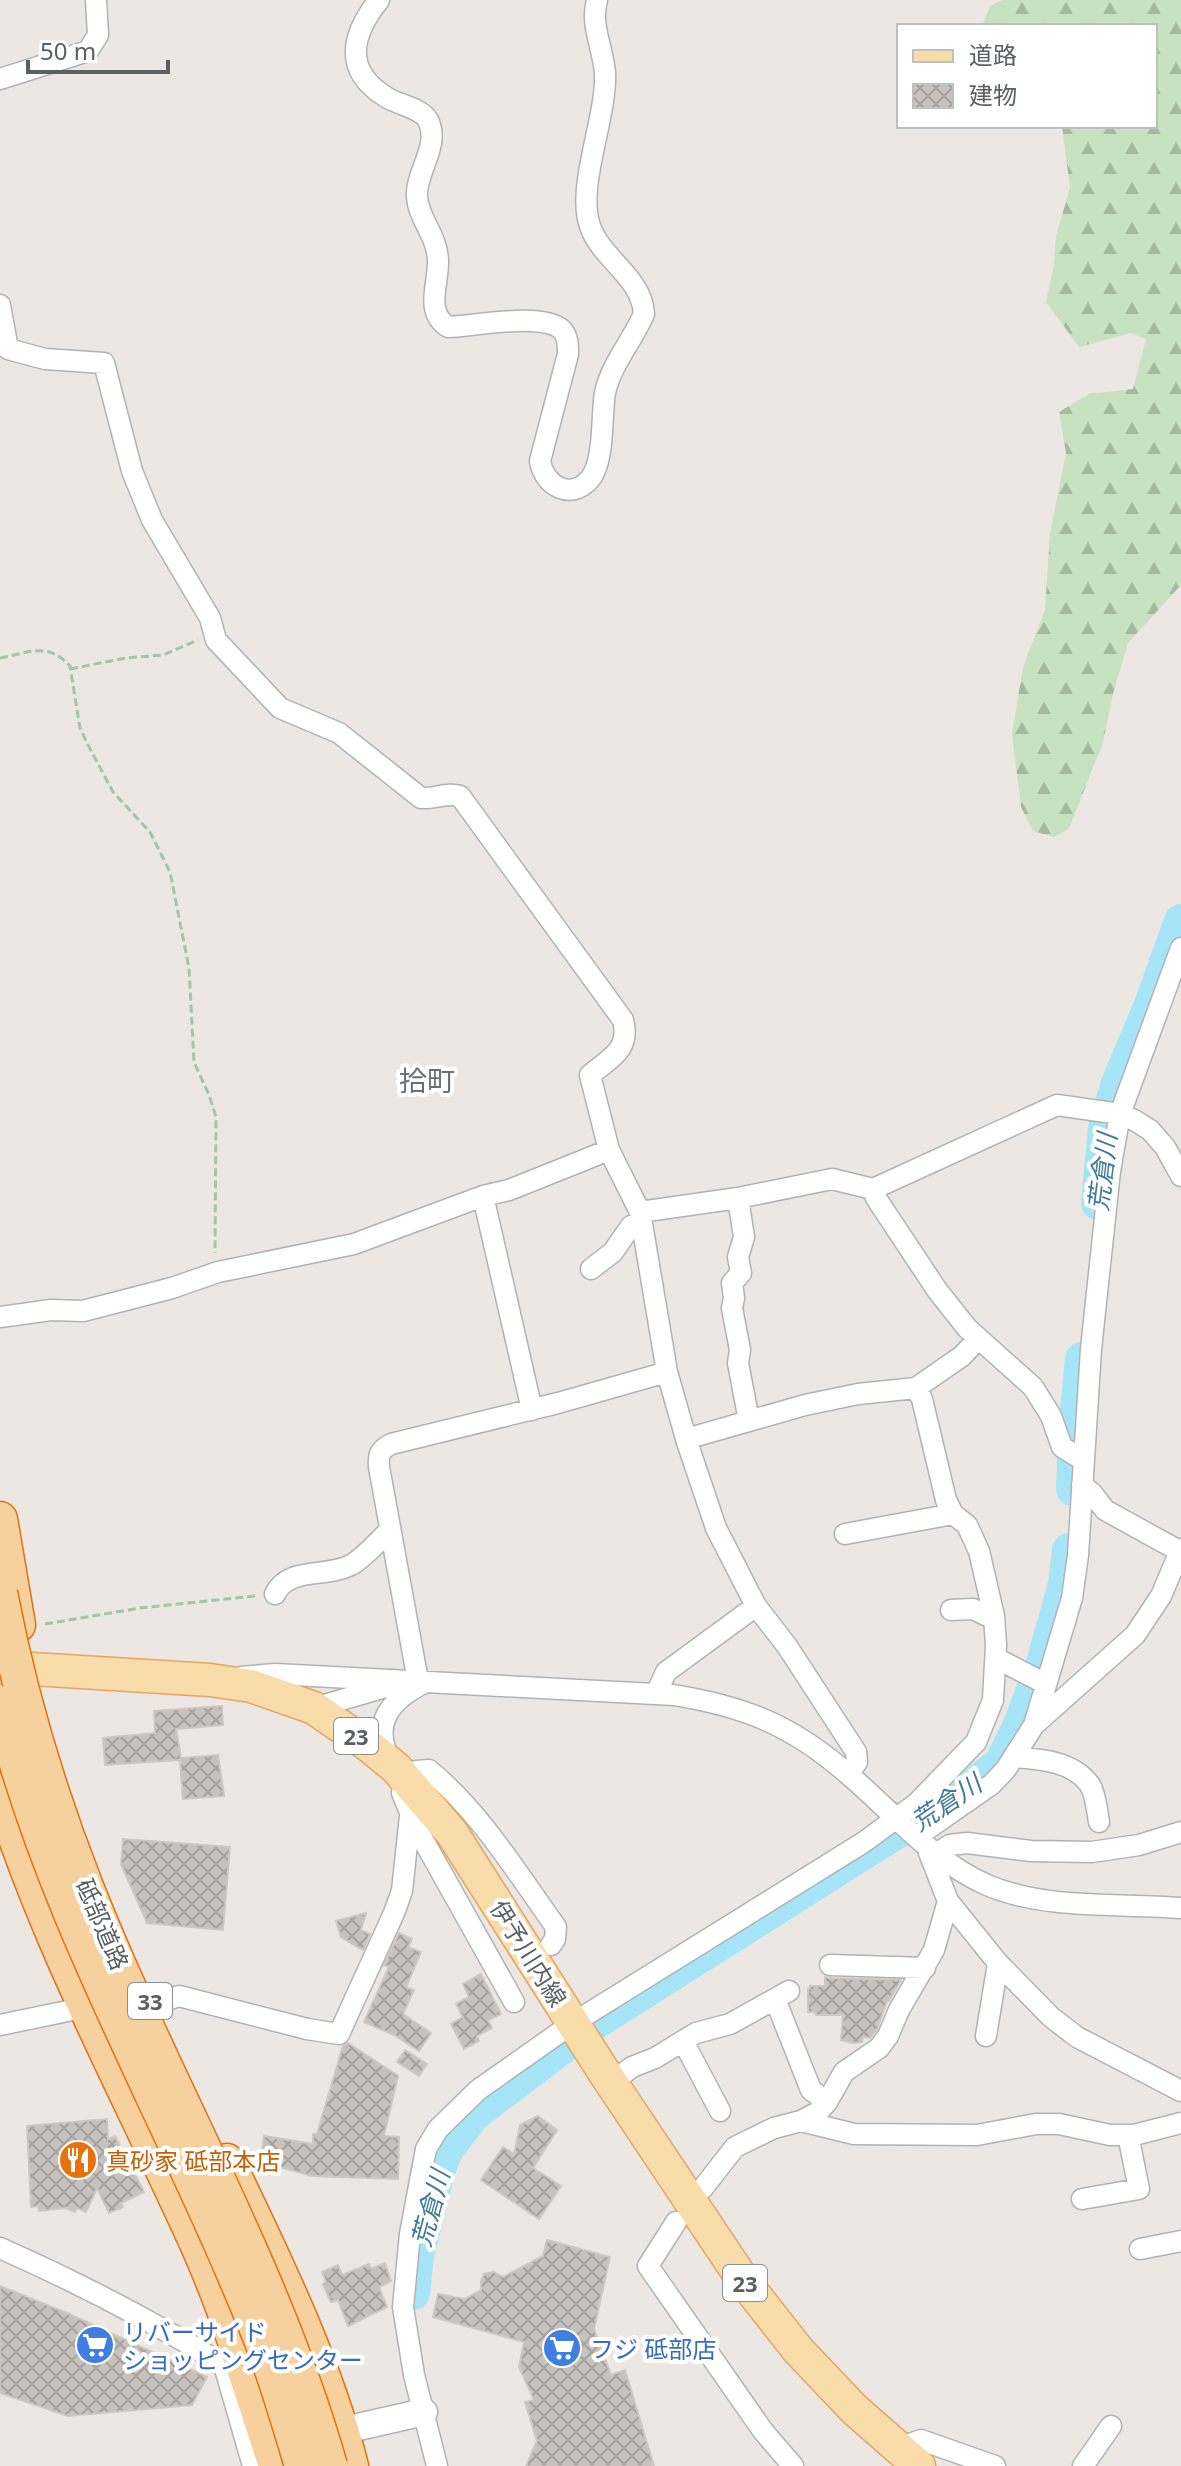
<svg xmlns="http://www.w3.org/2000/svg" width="1181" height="2466" font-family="'Noto Sans','Noto Sans JP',sans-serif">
  <defs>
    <pattern id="forest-firs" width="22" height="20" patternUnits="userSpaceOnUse" patternTransform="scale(2)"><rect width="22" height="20" fill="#c6e2c0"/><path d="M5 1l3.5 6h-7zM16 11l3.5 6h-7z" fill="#a4ba9f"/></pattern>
    <pattern id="building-cross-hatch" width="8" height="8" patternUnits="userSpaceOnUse" patternTransform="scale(2)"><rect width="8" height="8" fill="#c7c2be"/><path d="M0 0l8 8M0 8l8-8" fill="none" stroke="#a5a19e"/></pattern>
  </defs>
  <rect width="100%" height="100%" fill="#ece7e2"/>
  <path fill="url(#forest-firs)" d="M 1003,0 L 1181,0 L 1181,585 L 1128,643 L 1113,694 L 1103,742 L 1069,829 L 1054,837 L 1033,831 L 1021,807 L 1012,734 L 1023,667 L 1045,610 L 1050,533 L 1066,453 L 1059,412 L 1089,394 L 1133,389 L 1146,339 L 1131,333 L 1079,347 L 1046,302 L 1054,265 L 1056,236 L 1070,188 L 1062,126 L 1155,126 L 1155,26 L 982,26 L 990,6 Z"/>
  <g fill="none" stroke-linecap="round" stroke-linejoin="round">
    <path stroke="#a6e5f8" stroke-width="34" d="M 1098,1203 L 1105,1128 L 1117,1086 L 1152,1002 L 1181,921
      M 1073,1489 L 1075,1431 L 1082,1359
      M 413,2293 L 417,2256 L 437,2175 L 445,2152 L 473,2115 L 593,2024 L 892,1835 L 956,1799 L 1001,1763 L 1019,1727 L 1043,1663 L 1065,1584 L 1069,1550"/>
  </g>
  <path fill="url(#building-cross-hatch)" stroke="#d0c8c0" stroke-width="2" d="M 222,1706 L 223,1725 L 176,1729 L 181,1758 L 218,1755 L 224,1796 L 183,1799 L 180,1760 L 105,1765 L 103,1738 L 155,1733 L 154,1711 Z
    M 123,1839 L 230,1847 L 223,1930 L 147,1923 L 121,1864 Z
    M 366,1913 L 361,1930 L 370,1934 L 363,1950 L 341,1937 L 336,1921 Z
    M 399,1933 L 412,1939 L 408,1947 L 421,1952 L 406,1987 L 414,1990 L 403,2014 L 431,2033 L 419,2051 L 394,2035 L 364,2022 L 389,1967 L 384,1965 Z
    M 481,1974 L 501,2014 L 488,2020 L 492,2028 L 477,2036 L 479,2041 L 464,2049 L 451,2024 L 463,2017 L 456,2004 L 469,1997 L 463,1984 Z
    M 825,1977 L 830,1978 L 901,1980 L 889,2001 L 887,2001 L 877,2029 L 870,2038 L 863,2037 L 862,2042 L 852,2043 L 841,2040 L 843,2015 L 816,2015 L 815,2012 L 808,2012 L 808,1989 L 810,1989 L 810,1986 L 825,1986 Z
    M 348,2043 L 398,2076 L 384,2136 L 399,2137 L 398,2179 L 312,2176 L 276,2166 L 278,2156 L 262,2152 L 264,2136 L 313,2144 L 313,2134 L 317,2134 L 343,2046 Z
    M 405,2050 L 427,2064 L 419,2076 L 397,2062 Z
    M 538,2116 L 557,2130 L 533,2168 L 561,2186 L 539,2219 L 481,2180 L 503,2147 L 514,2154 L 520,2125 Z
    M 107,2119 L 108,2139 L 115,2136 L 144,2192 L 121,2203 L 123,2207 L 109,2213 L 97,2188 L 86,2212 L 77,2208 L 75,2212 L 66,2208 L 39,2211 L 38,2206 L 31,2207 L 27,2126 Z
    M 547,2240 L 610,2257 L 594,2329 L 611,2375 L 625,2370 L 654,2466 L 526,2466 L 537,2441 L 525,2402 L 534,2400 L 519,2367 L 524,2342 L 433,2317 L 438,2294 L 465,2299 L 481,2290 L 481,2281 L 484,2274 L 494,2272 L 503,2277 L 543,2256 Z
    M 385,2263 L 391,2281 L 379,2287 L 387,2307 L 348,2326 L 338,2300 L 331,2302 L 323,2284 L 326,2282 L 322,2272 L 338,2265 L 342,2275 L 369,2264 L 371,2269 Z
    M 0,2286 L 67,2313 L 207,2377 L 192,2405 L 68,2416 L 0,2393 Z"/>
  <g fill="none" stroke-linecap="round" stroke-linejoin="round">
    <g stroke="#afb3b6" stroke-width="23">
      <path id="minor" d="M 379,0 C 352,34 342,70 386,97 C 398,105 420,107 428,120 C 441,146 415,172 417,197 C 418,218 437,235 438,260 C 439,284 424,311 448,327 C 474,326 543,312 562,330 C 568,336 568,346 568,354 L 540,461 C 544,486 571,501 590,479 C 605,460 601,416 605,393 C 611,364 633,340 644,314 C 642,277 601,259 590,226 C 576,186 607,118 605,73 C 603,47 590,26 597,0
        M 0,79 L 88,51 L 98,35 L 96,0
        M 0,305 L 8,349
        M 8,349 L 45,359 L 104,363 L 132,471 L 152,520 L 210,618 L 216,640 L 280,708 L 339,733 L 421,798 C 435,799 448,792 460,796 L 623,1020 C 631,1050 610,1058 590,1075 L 609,1150 L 640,1212 L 667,1372 L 687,1442 L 716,1528 L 756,1606 L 787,1646 L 856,1752 L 857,1762 L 848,1774
        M 873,1189 L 876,1198 L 937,1290 L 967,1328 L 1033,1387 L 1051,1416 L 1062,1447 L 1083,1460
        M 483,1196 L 532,1410
        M 738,1198 L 744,1237 L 738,1257 L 741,1273 L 732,1283 L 734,1298 L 732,1308 L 740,1350 L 738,1363 L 749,1421
        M 640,1212 L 738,1198 L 832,1179 L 873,1189 L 1057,1105 L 1120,1114 L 1134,1120 L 1150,1130 L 1165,1147 L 1181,1176
        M 591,1269 L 613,1252 L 631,1226 L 642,1222
        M 0,1317 L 51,1310 L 83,1311 L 172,1288 L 218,1272 L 354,1244 L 483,1196 L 509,1190 L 609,1150
        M 686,1439 L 805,1405 L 858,1394 L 916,1388 L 962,1356 L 978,1339
        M 1082,1485 L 1092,1493 L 1105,1510 L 1181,1552
        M 845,1534 L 953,1514
        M 275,1594 C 289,1566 326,1578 351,1565 C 365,1557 378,1541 390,1530
        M 951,1610 L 973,1609 L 994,1619
        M 996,1658 L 1046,1684
        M 241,1677 L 275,1674 L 674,1695 C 747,1707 793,1726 849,1775 C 894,1813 932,1861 987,1885 C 1046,1910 1118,1903 1181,1908
        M 418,1681 L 379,1467 C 378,1454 380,1450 391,1444 L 558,1403 L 667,1372
        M 656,1694 L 666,1672 L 756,1606
        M 314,1708 L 389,1686
        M 1034,1725 L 1072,1598 L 1078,1555 L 1091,1349 L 1110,1171 L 1120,1114 L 1181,948
        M 1014,1757 C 1040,1759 1073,1761 1090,1785 C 1096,1795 1097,1811 1099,1822
        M 391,1762 C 370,1724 390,1700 424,1683
        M 916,1837 L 992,1784 L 1006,1769 L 1034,1725 L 1135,1635 L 1161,1596 L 1181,1549
        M 928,1850 L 948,1901 L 998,1963 L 1051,2017 L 1077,2037 L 1181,2091
        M 936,1854 L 950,1845 L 967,1843 L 1031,1851 L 1092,1852 L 1139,1845 L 1181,1832
        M 830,1965 L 925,1968
        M 775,1999 L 811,2090 L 827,2102
        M 514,2002 L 417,1829 L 402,1793 L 405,1777 L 416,1771 L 429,1770 C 481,1813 517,1873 556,1927 L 555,1939 L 551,1945
        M 152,2005 L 179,1996 L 307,2029 L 339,2034 L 394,1913 L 402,1891 L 410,1816
        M 0,2025 L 87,2007
        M 986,2036 L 998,1963
        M 683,2041 L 720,2111
        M 611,2083 L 632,2067 L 655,2058 L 696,2033 L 730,2024 L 789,1991
        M 801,2121 L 854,2134 L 977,2135 L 1036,2124 L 1059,2124 L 1110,2135 L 1134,2135 L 1181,2123
        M 703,2188 L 735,2147 L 774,2128 L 801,2121 L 818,2112 L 827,2102 L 844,2072 L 879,2048 L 888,2036 L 899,2010 L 934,1950 L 948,1901
        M 1082,2199 L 1139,2189 L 1128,2135
        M 676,2222 L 648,2266 L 763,2431 L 793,2466
        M 0,2248 C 77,2282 152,2321 224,2365 L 253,2466
        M 1140,2249 L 1181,2241
        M 899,2448 L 921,2440 L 995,2466
        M 437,2466 L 414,2375 L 403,2307 L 410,2234 L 426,2149 L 438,2129 L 478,2090 L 573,2023 L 864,1842 L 917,1803 L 976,1742 L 993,1700 L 996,1645 L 994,1616 L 979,1551 L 967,1525 L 953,1514 L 946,1500 L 922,1399 L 916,1388
        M 1083,2466 L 1111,2426"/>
    </g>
    <g stroke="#afb3b6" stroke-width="29">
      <path id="tertiary" d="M 358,2427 L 424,2412"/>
    </g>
    <g stroke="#e5a561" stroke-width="35">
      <path id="primary" d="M 0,1667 L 210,1680 L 251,1686 L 314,1708 L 368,1745 L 396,1768 L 452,1833 L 604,2072 L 743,2280 L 798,2350 L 854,2409 L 919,2466"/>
    </g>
    <g stroke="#db7312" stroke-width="37">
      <path id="trunk" d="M 0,1519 L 18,1625
        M 0,1791 C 50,1950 131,2097 199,2248 C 230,2318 252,2393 276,2466
        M 227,2161 C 274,2259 324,2360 351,2466"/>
    </g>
    <path stroke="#9ec9a1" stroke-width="3" stroke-dasharray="8 4" stroke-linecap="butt" d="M 0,658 C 29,653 47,641 70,666 L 80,728 L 88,745 L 113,792 L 150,832 L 170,872 L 189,968 L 194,1062 L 209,1095 L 216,1117 L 215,1253
      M 70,669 L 126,658 L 163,655 L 198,640
      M 45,1624 L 140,1608 L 255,1596"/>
    <use href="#minor" stroke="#fff" stroke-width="20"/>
    <use href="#tertiary" stroke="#fff" stroke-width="26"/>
    <use href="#primary" stroke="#f8dcaa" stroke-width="32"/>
    <use href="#trunk" stroke="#f6d19d" stroke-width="34"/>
    <g stroke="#db7312" stroke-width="37" stroke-linecap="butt">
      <path id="trunk-bridge" d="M 0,1593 C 19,1692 48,1790 85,1884 C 162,2080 272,2262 330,2466
        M 0,1703 C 55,1925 175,2122 259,2334 C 276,2377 289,2422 302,2466"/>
    </g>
    <use href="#trunk-bridge" stroke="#f6d19d" stroke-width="34"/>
  </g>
  <defs>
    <g id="restaurant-disc" transform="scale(2)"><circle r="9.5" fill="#e8710a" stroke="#fff"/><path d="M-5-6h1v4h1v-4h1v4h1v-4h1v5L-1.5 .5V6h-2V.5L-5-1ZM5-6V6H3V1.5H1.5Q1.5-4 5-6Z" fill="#fff"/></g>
    <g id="supermarket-disc" transform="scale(2)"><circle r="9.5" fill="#3f7fe0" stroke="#fff"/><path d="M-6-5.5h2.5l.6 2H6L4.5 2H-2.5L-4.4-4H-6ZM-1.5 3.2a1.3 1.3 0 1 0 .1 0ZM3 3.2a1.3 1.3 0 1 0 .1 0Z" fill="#fff"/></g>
  </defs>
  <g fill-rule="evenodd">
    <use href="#restaurant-disc" x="78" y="2160"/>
    <use href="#supermarket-disc" x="95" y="2345"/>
    <use href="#supermarket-disc" x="562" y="2348"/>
  </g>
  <g text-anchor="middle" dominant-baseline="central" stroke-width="8" stroke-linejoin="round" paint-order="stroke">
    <g fill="#fff" stroke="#8c8f90" stroke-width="2">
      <rect x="334" y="1718" width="44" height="36" rx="6"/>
      <rect x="128" y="1983" width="44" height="36" rx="6"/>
      <rect x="723" y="2265" width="44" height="36" rx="6"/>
    </g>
    <g font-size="22" font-weight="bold" fill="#5a5f61">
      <text x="356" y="1736">23</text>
      <text x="150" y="2001">33</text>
      <text x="745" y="2283">23</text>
    </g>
    <g font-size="24" fill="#5a5f61" stroke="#fff">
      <text transform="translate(103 1924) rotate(67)">砥部道路</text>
      <text transform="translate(529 1953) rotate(58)">伊予川内線</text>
    </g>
    <g font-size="24" fill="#c56008" stroke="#fff" text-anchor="start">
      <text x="106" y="2160">真砂家 砥部本店</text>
    </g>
    <g font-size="24" fill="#366cbe" stroke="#fff" text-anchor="start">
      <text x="123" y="2331">リバーサイド<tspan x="123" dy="28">ショッピングセンター</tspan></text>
      <text x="590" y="2348">フジ 砥部店</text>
    </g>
    <g font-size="26" font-style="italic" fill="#3f7b97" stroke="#fff">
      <text transform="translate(1102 1172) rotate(-83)">荒倉川</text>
      <text transform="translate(946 1802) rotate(-34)">荒倉川</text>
      <text transform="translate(430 2208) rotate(-75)">荒倉川</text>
    </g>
    <g font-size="28" fill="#6b7173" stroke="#fff">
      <text x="427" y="1080">拾町</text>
    </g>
  </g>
  <rect x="897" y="24" width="260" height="104" fill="#ffffff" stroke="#bdbfc0" stroke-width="2"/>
  <rect x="913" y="50" width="40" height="12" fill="#f8dcaa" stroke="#bdbfc0" stroke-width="2"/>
  <text x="969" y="64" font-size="24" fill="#5a5f61">道路</text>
  <rect x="913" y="84" width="40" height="24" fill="url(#building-cross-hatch)" stroke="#bdbfc0" stroke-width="2"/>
  <text x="969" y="104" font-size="24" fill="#5a5f61">建物</text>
  <path d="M28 60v12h140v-12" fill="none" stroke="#5a5f61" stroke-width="4"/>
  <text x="40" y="60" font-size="24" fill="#5a5f61" stroke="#ffffff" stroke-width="6" paint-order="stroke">50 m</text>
</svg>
